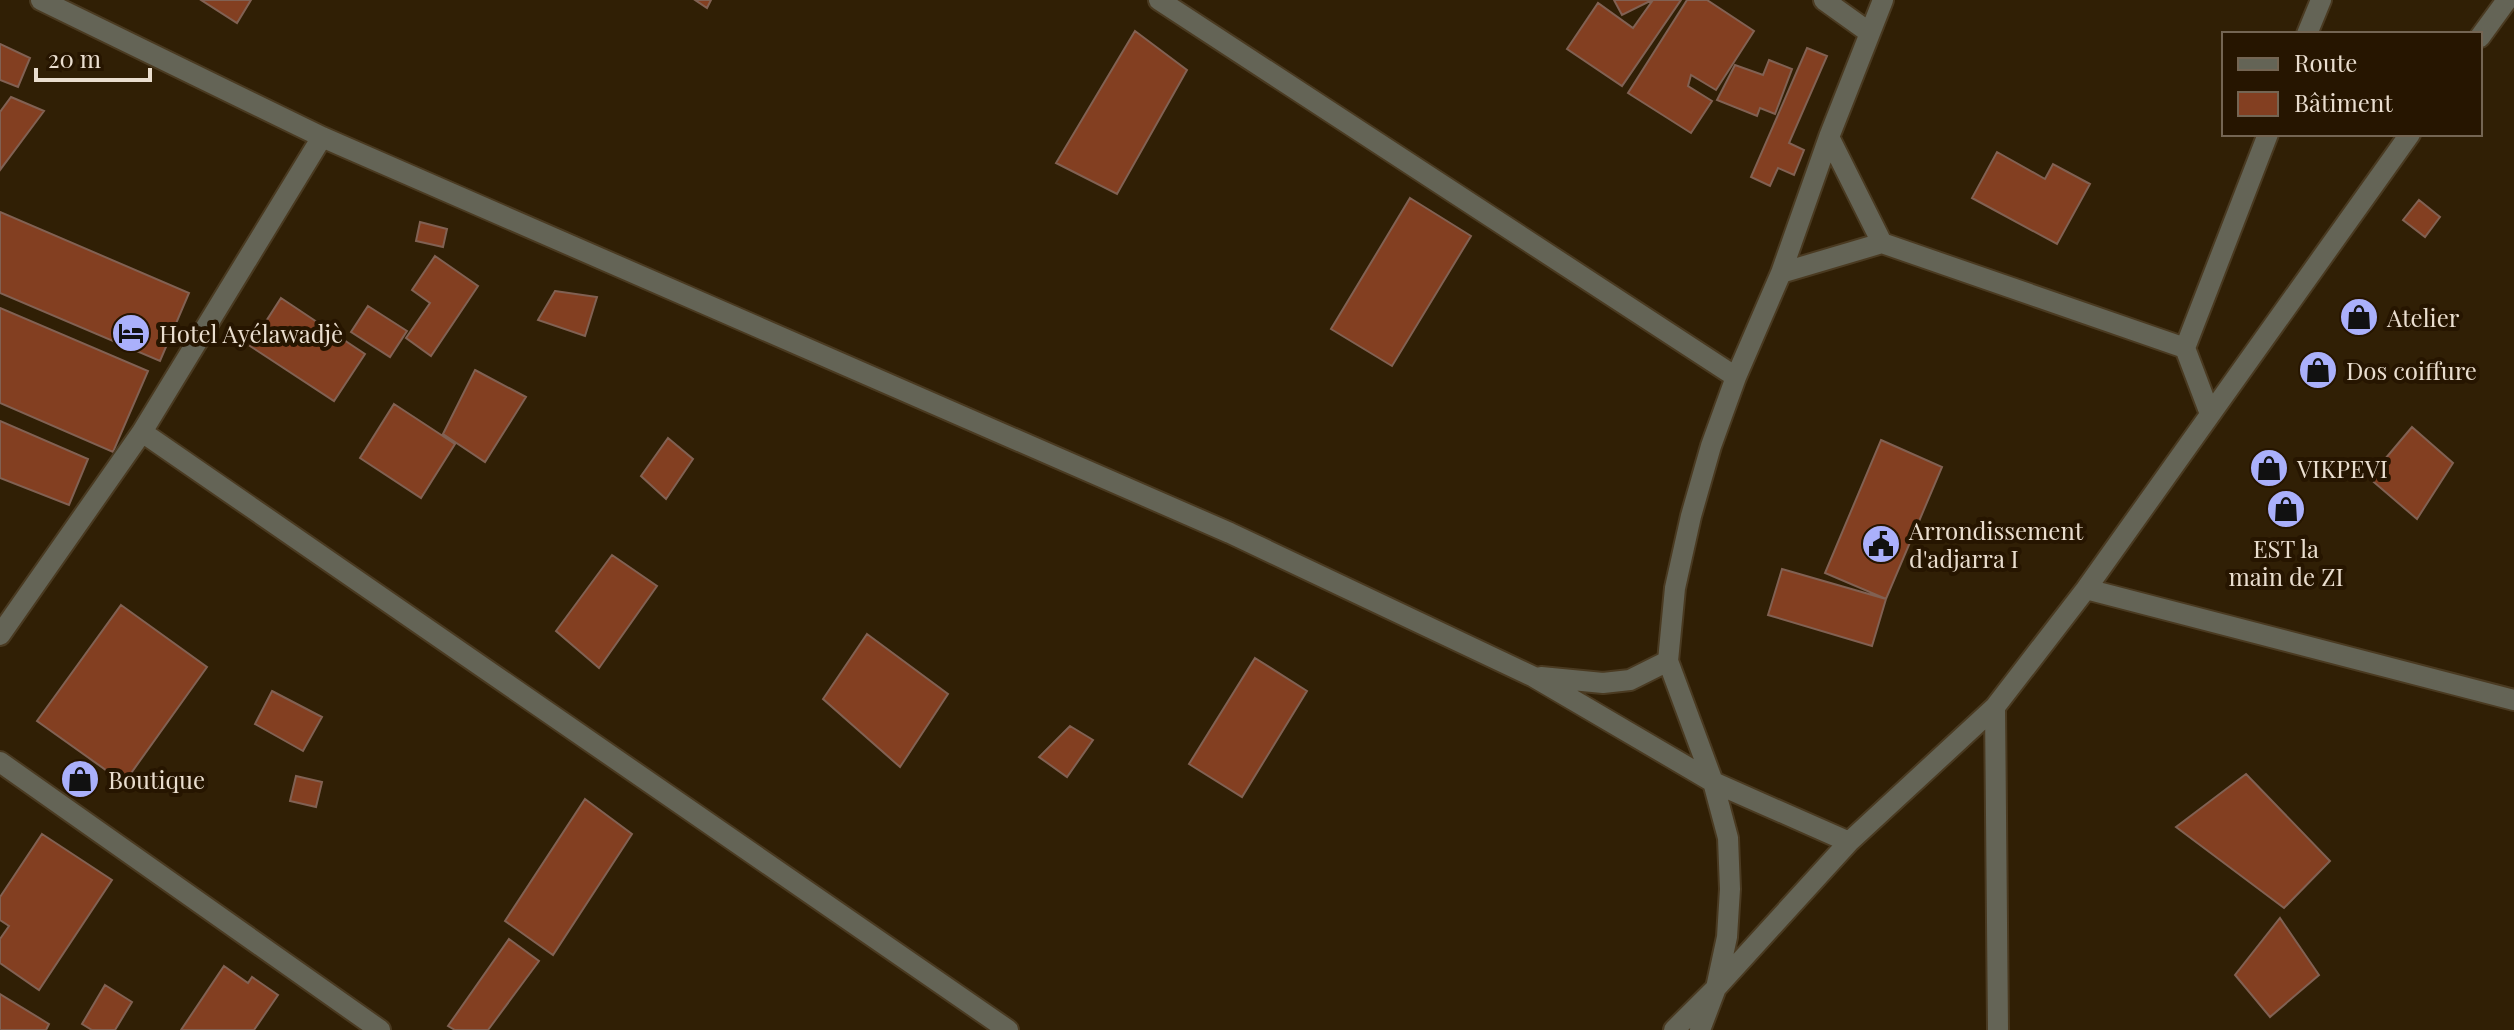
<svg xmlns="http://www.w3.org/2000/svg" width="2514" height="1030" font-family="'Playfair Display',serif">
  <rect width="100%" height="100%" fill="#301f05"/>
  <path fill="#833f21" stroke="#816153" stroke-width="2" d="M 201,0 L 251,0 L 237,23 Z
    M 695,0 L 711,0 L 707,8 Z
    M 1614,0 L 1652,0 L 1622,15 Z
    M 1653,0 L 1681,0 L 1622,86 L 1567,49 L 1598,3 L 1633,28 Z
    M 1687,0 L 1707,0 L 1754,31 L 1716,90 L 1691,75 L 1688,86 L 1712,101 L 1691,133 L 1628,93 Z
    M 1135,31 L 1187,70 L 1117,194 L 1056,163 Z
    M 0,44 L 30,58 L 18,87 L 0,80 Z
    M 1807,48 L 1827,56 L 1789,143 L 1804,150 L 1794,175 L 1778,168 L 1770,186 L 1751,177 Z
    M 1769,60 L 1792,69 L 1775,114 L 1760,108 L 1757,116 L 1717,100 L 1735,65 L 1763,75 Z
    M 11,97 L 44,111 L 0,170 L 0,112 Z
    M 1997,152 L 2045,179 L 2053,164 L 2090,184 L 2057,244 L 1972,198 Z
    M 1410,198 L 1471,236 L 1392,366 L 1331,329 Z
    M 2419,200 L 2440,217 L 2425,237 L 2403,220 Z
    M 0,212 L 189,293 L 160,361 L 0,293 Z
    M 420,222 L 447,229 L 443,247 L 416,241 Z
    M 435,256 L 478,286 L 431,356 L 406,338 L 430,303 L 412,290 Z
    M 555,291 L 597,297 L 585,336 L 538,320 Z
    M 281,298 L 365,354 L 334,401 L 250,346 Z
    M 368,306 L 407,331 L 390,357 L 351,332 Z
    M 0,308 L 148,371 L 113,452 L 0,403 Z
    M 475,370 L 526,397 L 485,462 L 443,434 Z
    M 394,404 L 455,444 L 421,498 L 360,458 Z
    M 0,421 L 88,459 L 69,505 L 0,478 Z
    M 2412,427 L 2453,463 L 2417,519 L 2369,478 Z
    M 668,438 L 693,459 L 666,499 L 641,476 Z
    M 1881,440 L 1942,467 L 1886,599 L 1825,573 Z
    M 612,555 L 657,586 L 599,668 L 556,631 Z
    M 1782,569 L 1886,599 L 1872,646 L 1768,615 Z
    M 121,605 L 207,667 L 124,783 L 37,721 Z
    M 867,634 L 948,694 L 900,767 L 823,699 Z
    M 1255,658 L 1307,691 L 1242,797 L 1189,764 Z
    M 272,691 L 322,717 L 303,751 L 255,724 Z
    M 1070,726 L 1093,740 L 1067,777 L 1039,757 Z
    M 2246,774 L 2330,861 L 2284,908 L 2176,827 Z
    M 296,776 L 322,782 L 316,807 L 290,801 Z
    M 585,799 L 632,834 L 553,955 L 505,921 Z
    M 42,834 L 112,880 L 39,990 L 0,963 L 0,939 L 9,926 L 0,920 L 0,897 Z
    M 2280,918 L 2319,975 L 2270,1017 L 2235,975 Z
    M 509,939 L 539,961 L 488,1030 L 455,1030 L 448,1026 Z
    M 224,966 L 248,983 L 252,977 L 278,995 L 254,1030 L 181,1030 Z
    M 105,985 L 132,1002 L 115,1030 L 92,1030 L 82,1024 Z
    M 0,994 L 49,1024 L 46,1030 L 0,1030 Z"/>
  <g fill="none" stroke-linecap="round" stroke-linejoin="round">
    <g stroke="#4a3a21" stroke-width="24">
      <path id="minor" d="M 41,0 L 322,137 L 1230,533 L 1534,677 L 1713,782 L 1849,842
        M 1159,0 L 1736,377
        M 1824,0 L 1870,33
        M 2307,34 L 2321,0
        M 2480,37 L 2507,0
        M 1829,137 L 1882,243
        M 1781,273 L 1882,243 L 2185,348 L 2210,414
        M 2185,348 L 2268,134
        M 142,432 L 1008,1030
        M 2086,589 L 2514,700
        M 0,635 L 142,432 L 322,137
        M 1541,677 L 1603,683 L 1630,680 L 1668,661
        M 1995,707 L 1998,1030
        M 0,762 L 380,1030
        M 1674,1030 L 1716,988 L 1849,842 L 1995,707 L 2086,589 L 2410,134
        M 1700,1030 L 1716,988 L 1727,937 L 1730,889 L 1728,838 L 1713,782 L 1668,661 L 1675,588 L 1691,516 L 1711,446 L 1736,377 L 1781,273 L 1829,137 L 1883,0"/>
    </g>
    <use href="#minor" stroke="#646456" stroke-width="20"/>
  </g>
  <defs>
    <g id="shop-disc" transform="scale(2)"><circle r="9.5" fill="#aab0fb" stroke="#261500"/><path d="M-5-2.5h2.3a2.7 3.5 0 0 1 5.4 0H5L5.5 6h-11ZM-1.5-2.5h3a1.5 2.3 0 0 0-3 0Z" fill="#111"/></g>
    <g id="hotel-disc" transform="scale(2)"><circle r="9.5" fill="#aab0fb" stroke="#261500"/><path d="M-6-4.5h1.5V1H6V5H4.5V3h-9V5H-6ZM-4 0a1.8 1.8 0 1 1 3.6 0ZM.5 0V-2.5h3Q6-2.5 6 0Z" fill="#111"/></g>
    <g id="civic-disc" transform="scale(2)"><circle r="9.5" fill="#aab0fb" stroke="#261500"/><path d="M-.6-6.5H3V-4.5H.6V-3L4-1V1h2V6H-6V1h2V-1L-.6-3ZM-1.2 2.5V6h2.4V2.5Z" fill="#111"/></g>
  </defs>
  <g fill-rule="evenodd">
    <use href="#shop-disc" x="2359" y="317"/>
    <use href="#hotel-disc" x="131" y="333"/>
    <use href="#shop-disc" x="2318" y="370"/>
    <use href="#shop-disc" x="2269" y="468"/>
    <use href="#shop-disc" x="2286" y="509"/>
    <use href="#civic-disc" x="1881" y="544"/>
    <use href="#shop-disc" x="80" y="779"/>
  </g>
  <g text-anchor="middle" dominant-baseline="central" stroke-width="8" stroke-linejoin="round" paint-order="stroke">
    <g font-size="24" fill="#eadecf" stroke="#261500" text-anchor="start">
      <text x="2387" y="317">Atelier</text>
      <text x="159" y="333">Hotel Ayélawadjè</text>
      <text x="2346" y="370">Dos coiffure</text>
      <text x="2297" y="468">VIKPEVI</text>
      <text x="1909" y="530">Arrondissement<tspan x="1909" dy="28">d'adjarra I</tspan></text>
      <text x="2286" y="548" text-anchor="middle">EST la<tspan x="2286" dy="28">main de ZI</tspan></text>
      <text x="108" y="779">Boutique</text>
    </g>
  </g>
  <rect x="2222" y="32" width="260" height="104" fill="#261500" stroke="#746553" stroke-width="2"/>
  <rect x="2238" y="58" width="40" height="12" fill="#646456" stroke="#746553" stroke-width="2"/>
  <text x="2294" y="72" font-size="24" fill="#eadecf">Route</text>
  <rect x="2238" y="92" width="40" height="24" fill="#833f21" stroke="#746553" stroke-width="2"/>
  <text x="2294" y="112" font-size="24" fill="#eadecf">Bâtiment</text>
  <path d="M36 68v12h114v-12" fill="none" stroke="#eadecf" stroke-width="4"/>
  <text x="48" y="68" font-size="24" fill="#eadecf" stroke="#261500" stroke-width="6" paint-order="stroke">20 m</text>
</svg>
